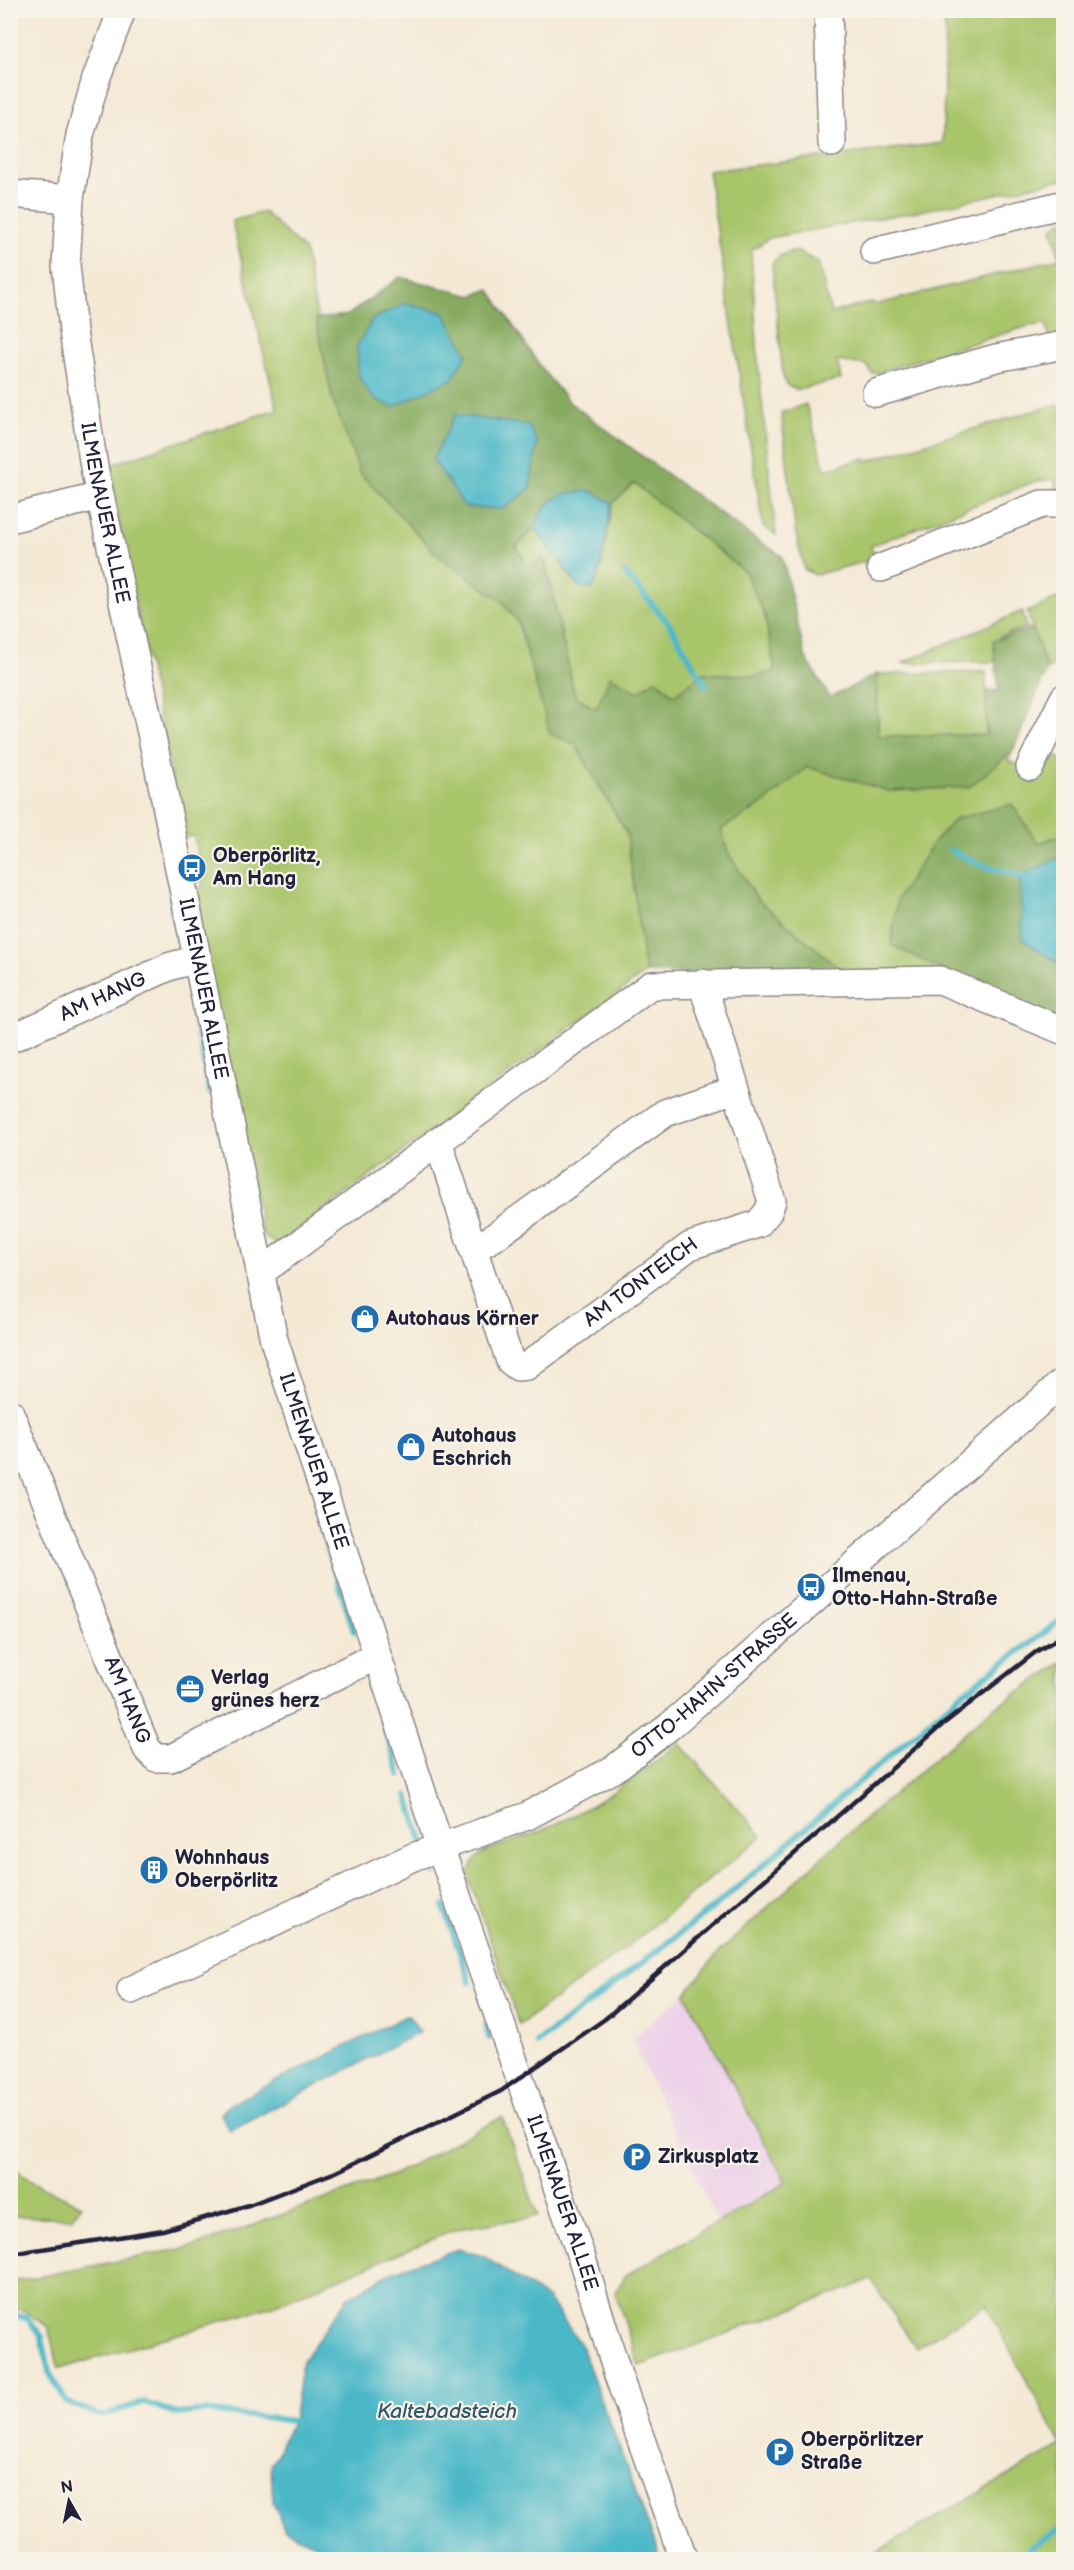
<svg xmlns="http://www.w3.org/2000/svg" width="1074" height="2570" font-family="'Balsamiq Sans',sans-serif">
  <rect width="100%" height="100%" fill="#f7f3e8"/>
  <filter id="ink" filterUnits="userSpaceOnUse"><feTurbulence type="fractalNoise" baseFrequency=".0167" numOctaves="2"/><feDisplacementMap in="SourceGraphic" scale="12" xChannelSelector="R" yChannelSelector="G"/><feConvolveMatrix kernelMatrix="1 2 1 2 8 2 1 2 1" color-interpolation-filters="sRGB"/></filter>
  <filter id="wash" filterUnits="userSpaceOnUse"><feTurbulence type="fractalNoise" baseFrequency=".008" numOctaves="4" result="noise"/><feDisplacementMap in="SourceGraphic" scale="24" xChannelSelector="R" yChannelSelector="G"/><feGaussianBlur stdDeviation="1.35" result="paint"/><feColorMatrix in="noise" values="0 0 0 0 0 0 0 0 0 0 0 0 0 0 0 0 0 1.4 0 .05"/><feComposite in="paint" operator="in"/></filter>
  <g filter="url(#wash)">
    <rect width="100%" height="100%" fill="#f4e9d5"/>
    <path fill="#edd1e9" d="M 685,1994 L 786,2183 L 717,2221 L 631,2039 Z"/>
    <path fill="#a9c56b" stroke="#667453" stroke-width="1.5" d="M 945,11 L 1063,11 L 1063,179 L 930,209 L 769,238 L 751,251 L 759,374 L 776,535 L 763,526 L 708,171 L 943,143 Z
      M 264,212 L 305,251 L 332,398 L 438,556 L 502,601 L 518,622 L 535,673 L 627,834 L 645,973 L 277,1245 L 263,1235 L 191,890 L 203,887 L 194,836 L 184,837 L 107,466 L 277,409 L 232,221 Z
      M 1063,220 L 1063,339 L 1049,338 L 1046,324 L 1029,326 L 872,374 L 867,365 L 837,361 L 841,379 L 797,390 L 787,385 L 783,377 L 772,263 L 780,256 L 794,250 L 818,262 L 831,313 L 873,302 L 875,305 L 1060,258 L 1052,228 Z
      M 806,404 L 825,470 L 865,458 L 867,461 L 1050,406 L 1063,405 L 1063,494 L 1055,493 L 1055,479 L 1036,481 L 871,546 L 875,559 L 815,575 L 804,569 L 796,534 L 781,413 Z
      M 634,483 L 745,572 L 765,616 L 775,671 L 757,676 L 703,673 L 674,695 L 638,692 L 595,710 L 575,696 L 545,559 L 529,569 L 516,547 L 535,528 L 579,587 L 600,569 L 613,503 Z
      M 1063,596 L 1063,671 L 1055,666 L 1047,669 L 1027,612 Z
      M 1022,611 L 1027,627 L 999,637 L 1000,662 L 902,663 Z
      M 986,672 L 986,735 L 878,736 L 877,674 Z
      M 1050,750 L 1063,762 L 1063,835 L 1038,843 L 948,973 L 844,972 L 758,900 L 728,853 L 721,829 L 763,804 L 807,767 L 889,791 L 969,787 L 1013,751 L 1008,760 L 1037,774 Z
      M 1063,1662 L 1063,2559 L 865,2559 L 1061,2445 L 986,2305 L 916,2348 L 871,2280 L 639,2366 L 615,2292 L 626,2275 L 786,2183 L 685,1994 L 719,1952 L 844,1837 L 992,1709 Z
      M 679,1743 L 762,1836 L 636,1940 L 519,2025 L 468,1876 C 474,1853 487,1849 508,1843 C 575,1822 625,1786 679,1743 Z
      M 502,2117 L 538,2216 L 457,2229 L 273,2306 L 59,2369 L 48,2327 L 24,2311 L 11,2308 L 11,2282 L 195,2246 L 395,2174 Z
      M 10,2166 L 34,2183 L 81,2205 L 73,2218 L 11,2216 Z"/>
    <path fill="#86aa5f" stroke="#54664d" stroke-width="1.5" fill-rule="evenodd" d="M 400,277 L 472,296 L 489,289 L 541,368 L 569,402 L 755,539 L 782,556 L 805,656 L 830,698 L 877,674 L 878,736 L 986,735 L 986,691 L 999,690 L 993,641 L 1032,628 L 1047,669 L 1013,751 L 969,787 L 889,791 L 807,767 L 763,804 L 721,829 L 728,853 L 758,900 L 844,972 L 645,973 L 627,834 L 575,744 L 550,734 L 518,622 L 502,601 L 438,556 L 360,473 L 332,398 L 316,319 L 348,315 ZM 634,483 L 745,572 L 765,616 L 775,671 L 757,676 L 703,673 L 674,695 L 656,679 L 638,692 L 610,676 L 596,709 L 575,696 L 544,558 L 529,568 L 516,547 L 535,528 L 579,587 L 593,589 L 600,569 L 613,503 Z
      M 1012,804 L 1038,843 L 1063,835 L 1063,856 L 1020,876 L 1023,940 L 1063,966 L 1063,1023 L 948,973 L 891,945 L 897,900 L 933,843 L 955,819 Z"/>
    <path fill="#4cb8c8" stroke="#376d82" stroke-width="1.5" d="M 406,303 L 444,313 L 467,354 L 452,379 L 393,407 L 373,398 L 359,378 L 357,346 L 373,319 Z
      M 455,415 L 528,425 L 537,441 L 530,488 L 503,509 L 465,507 L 433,459 Z
      M 592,491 L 612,503 L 600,569 L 593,588 L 579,587 L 535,528 C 547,496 559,492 592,491 Z
      M 1063,856 L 1063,966 L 1023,940 L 1020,876 Z
      M 408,2015 L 420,2032 L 229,2131 L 221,2114 L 230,2104 Z
      M 458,2249 L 483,2256 L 548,2299 L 580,2343 L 661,2559 L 351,2559 L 285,2531 L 273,2502 L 271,2465 L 293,2421 L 302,2362 L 347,2298 L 394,2271 Z"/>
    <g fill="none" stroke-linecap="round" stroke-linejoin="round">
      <path stroke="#4cb8c8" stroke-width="6" d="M 624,572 L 670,625 L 706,686
        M 950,850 L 979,864 L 1020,876
        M 172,899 L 178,938
        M 188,985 L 210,1092
        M 322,1530 L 354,1631
        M 370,1683 L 400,1775
        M 407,1795 L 424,1845
        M 428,1858 L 434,1874
        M 444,1906 L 470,1982
        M 485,2024 L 489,2038
        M 537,2043 L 718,1904 L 961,1694 L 1064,1618
        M 10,2315 L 27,2318 L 42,2337 L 49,2372 L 66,2402 L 102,2416 L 144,2402 L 177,2414 L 206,2411 L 293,2421
        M 1028,2549 L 1064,2527"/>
    </g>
  </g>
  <g filter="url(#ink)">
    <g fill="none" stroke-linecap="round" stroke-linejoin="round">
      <g stroke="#8b8688" stroke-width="30">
        <g id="minor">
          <path id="s1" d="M 122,10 L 96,79 L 80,135 L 70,199 L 66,265 L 73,331 L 94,467 L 161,779 L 274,1340 L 440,1847 L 583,2262 L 618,2375 L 684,2560"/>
          <path d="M 828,10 L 832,143"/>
          <path d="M 10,194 L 70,199"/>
          <path d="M 874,251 L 1064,204"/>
          <path d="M 876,393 L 996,358 L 1064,345"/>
          <path d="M 10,519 L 100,496"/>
          <path d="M 881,568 L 1042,504 L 1064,504"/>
          <path d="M 1030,767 L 1064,698"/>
          <path id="s2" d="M 10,1039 L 171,966 L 198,959"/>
          <path id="s3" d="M 438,1141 L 510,1361 L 518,1367 L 527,1366 L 690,1246 L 758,1224 L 768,1212 L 772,1201 L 702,983"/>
          <path d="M 473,1249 L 493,1238 L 665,1113 L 735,1089"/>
          <path d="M 260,1273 L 651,985 L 940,980 L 1064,1031"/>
          <path id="s4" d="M 10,1413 L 147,1749 L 156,1758 L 171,1758 L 376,1656"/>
          <path id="s5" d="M 131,1990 L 413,1857 L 527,1816 L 614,1769 L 670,1726 L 1064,1381"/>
        </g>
      </g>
      <use href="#minor" stroke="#fff" stroke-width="27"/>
      <path stroke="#22223b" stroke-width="4.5" d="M 10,2254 L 163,2230 L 249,2205 L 336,2172 L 501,2091 L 605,2019 L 942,1725 L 1037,1651 L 1064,1635"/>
    </g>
  </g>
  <defs>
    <g id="bus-disc" transform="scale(1.5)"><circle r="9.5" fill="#1f6fb2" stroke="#f7f3e8"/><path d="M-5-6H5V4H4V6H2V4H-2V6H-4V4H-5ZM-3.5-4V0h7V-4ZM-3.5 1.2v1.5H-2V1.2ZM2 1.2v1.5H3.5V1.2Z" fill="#fff"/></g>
    <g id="shop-disc" transform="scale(1.5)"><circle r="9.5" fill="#1f6fb2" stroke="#f7f3e8"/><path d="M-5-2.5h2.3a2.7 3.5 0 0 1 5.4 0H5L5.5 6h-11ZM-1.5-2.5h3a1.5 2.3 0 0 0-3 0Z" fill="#fff"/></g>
    <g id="office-disc" transform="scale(1.5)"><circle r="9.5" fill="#1f6fb2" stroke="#f7f3e8"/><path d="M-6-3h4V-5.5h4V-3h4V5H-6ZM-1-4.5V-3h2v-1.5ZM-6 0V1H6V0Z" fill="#fff"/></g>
    <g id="building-disc" transform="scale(1.5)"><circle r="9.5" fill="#1f6fb2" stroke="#f7f3e8"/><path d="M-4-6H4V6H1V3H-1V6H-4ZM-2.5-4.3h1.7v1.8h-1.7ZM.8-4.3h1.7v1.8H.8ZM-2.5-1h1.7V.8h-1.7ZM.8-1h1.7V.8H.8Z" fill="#fff"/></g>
    <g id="parking-disc" transform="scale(1.5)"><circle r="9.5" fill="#1f6fb2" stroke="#f7f3e8"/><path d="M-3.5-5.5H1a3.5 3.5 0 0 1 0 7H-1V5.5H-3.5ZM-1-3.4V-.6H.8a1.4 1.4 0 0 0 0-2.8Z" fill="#fff"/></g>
  </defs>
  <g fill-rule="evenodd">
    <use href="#bus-disc" x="192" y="868"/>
    <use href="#shop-disc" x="365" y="1319"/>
    <use href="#shop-disc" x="411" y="1447"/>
    <use href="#bus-disc" x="811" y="1587"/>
    <use href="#office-disc" x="190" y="1689"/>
    <use href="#building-disc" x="154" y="1870"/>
    <use href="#parking-disc" x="637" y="2157"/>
    <use href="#parking-disc" x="780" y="2452"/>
  </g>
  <g text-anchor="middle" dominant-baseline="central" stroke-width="4.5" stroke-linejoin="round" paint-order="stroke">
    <g font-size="20" fill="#22223b" stroke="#f7f3e8">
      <text stroke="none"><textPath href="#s1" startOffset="514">ILMENAUER ALLEE</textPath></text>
      <text stroke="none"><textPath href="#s1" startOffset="1000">ILMENAUER ALLEE</textPath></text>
      <text stroke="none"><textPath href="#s2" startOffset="102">AM HANG</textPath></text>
      <text stroke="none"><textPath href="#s3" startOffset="392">AM TONTEICH</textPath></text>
      <text stroke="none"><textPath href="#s1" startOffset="1486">ILMENAUER ALLEE</textPath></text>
      <text stroke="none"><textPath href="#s5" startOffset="662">OTTO-HAHN-STRASSE</textPath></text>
      <text stroke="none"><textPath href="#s4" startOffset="310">AM HANG</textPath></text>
      <text stroke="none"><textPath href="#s1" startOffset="2268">ILMENAUER ALLEE</textPath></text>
    </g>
    <g font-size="20" font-weight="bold" fill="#22223b" stroke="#f7f3e8" text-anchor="start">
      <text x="213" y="856">Oberpörlitz,<tspan x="213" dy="23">Am Hang</tspan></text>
      <text x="386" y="1319">Autohaus Körner</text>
      <text x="432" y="1436">Autohaus<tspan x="432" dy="23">Eschrich</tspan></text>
      <text x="832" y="1576">Ilmenau,<tspan x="832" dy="23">Otto-Hahn-Straße</tspan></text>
      <text x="211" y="1678">Verlag<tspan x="211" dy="23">grünes herz</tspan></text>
      <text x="175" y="1858">Wohnhaus<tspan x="175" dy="23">Oberpörlitz</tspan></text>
      <text x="658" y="2157">Zirkusplatz</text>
      <text x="801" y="2440">Oberpörlitzer<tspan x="801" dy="23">Straße</tspan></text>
    </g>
    <g font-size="21" font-style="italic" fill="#31566c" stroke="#f7f3e8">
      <text x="447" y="2411">Kaltebadsteich</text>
    </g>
  </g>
  <rect width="1074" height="2570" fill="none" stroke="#f7f3e8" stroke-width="36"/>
  <g transform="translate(69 2501) rotate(351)" stroke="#f7f3e8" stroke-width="4.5" paint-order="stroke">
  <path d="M0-4.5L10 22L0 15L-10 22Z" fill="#22223b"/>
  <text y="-9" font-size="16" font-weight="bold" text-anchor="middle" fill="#22223b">N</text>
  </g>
</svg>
